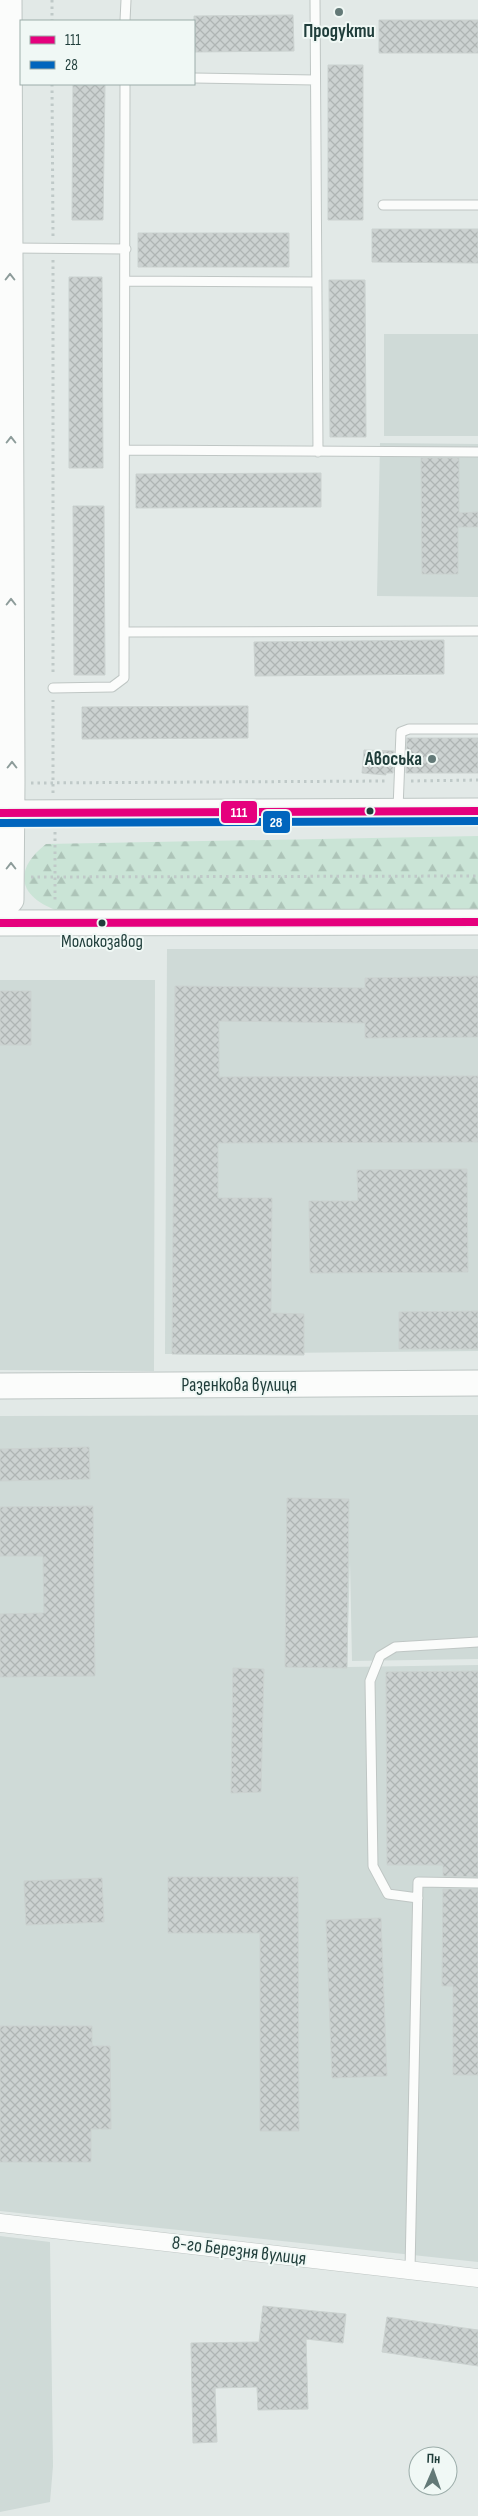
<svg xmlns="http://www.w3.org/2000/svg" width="478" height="2516" font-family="'Sofia Sans Condensed',sans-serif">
  <defs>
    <pattern id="forest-firs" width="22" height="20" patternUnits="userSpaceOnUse" patternTransform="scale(1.25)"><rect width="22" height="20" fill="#cae4d6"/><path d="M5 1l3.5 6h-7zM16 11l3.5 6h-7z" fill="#adc4b8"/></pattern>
    <pattern id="building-cross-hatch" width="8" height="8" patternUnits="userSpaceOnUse" patternTransform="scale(1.25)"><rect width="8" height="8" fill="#ccd2d1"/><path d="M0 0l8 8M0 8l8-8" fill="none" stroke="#afb5b4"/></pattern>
  </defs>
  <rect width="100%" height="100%" fill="#e2e9e7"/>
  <path fill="#cfdad7" d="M 384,334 L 478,334 L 478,436 L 384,436 Z
    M 380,443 L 478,444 L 478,597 L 377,596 Z
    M 167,949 L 478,949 L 478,1351 L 165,1354 Z
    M 0,980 L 155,980 L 154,1371 L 0,1370 Z
    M 478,1415 L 478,1659 L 352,1661 L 350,1562 L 347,1667 L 478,1665 L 478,2262 L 0,2211 L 0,1416 Z
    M 0,2236 L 50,2242 L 53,2466 L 50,2502 L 0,2512 Z"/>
  <path fill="url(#forest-firs)" d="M 478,836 L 478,910 L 62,912 C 22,900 9,873 46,844 Z"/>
  <path fill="url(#building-cross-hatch)" stroke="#cbd2d0" d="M 293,15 L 294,51 L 194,52 L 194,16 Z
    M 379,20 L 478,20 L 478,53 L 379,53 Z
    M 328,65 L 363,65 L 363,220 L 328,220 Z
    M 73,84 L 105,84 L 103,220 L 72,220 Z
    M 372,229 L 478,229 L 478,263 L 372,262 Z
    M 138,233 L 289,233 L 289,267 L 138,267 Z
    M 69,277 L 102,277 L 103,468 L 69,468 Z
    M 329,280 L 365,280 L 366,437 L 330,437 Z
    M 421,458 L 459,458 L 459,513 L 478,512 L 478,527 L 458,527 L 458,574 L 422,574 Z
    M 321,473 L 321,507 L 136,508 L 136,474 Z
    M 73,506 L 104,506 L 105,675 L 74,675 Z
    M 444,640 L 444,674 L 255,676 L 254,642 Z
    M 248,706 L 248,738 L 82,739 L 82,707 Z
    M 407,738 L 478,738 L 478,773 L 406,773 Z
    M 364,750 L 394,751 L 393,773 L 386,773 L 386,775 L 362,773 Z
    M 478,976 L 478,1037 L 365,1038 L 365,1023 L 219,1021 L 219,1077 L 478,1076 L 478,1142 L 218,1143 L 218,1198 L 272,1198 L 271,1313 L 304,1314 L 304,1355 L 172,1354 L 175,986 L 365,988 L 365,978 Z
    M 0,991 L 31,991 L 31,1045 L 0,1045 Z
    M 467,1169 L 468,1272 L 310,1273 L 309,1201 L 358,1201 L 357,1170 Z
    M 478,1311 L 478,1349 L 399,1349 L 399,1312 Z
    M 89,1447 L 90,1479 L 0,1481 L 0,1449 Z
    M 287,1498 L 349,1499 L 347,1668 L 285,1667 Z
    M 93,1506 L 95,1676 L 0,1677 L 0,1614 L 44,1613 L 43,1556 L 0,1556 L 0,1507 Z
    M 233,1668 L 264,1669 L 261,1792 L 231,1793 Z
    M 478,1671 L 478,1877 L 443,1876 L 443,1865 L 387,1865 L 386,1672 Z
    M 168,1877 L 298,1877 L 299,2131 L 260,2131 L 260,1933 L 168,1933 Z
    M 102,1878 L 104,1922 L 26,1925 L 24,1881 Z
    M 443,1889 L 478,1889 L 478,2075 L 453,2075 L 453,1986 L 442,1986 Z
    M 381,1918 L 387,2076 L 332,2078 L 326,1920 Z
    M 0,2026 L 92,2026 L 92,2046 L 110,2046 L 111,2129 L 91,2129 L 91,2162 L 0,2162 Z
    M 263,2306 L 346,2314 L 343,2343 L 306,2339 L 308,2409 L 258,2410 L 257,2387 L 215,2388 L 217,2442 L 193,2443 L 191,2343 L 259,2342 Z
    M 387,2317 L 478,2330 L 478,2366 L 382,2352 Z"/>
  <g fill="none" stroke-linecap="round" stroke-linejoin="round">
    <g stroke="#bfc6c4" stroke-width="11">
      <path id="lane" d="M 315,0 L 318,452
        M 125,21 L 126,0
        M 194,78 L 315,80
        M 383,205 L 478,205
        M 12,248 L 126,249
        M 126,281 L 316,282
        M 125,450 L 478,452
        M 125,632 L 478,631
        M 53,688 L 112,687 L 124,678 L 125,84
        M 398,809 L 401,732 L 409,729 L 478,729
        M 418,1898 L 388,1894 L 373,1866 L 370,1681 L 380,1656 L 395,1647 L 478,1642
        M 410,2270 L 418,1882 L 478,1883"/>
    </g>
    <g stroke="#bfc6c4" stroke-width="19">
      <path id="street" d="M 0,2223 L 478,2278"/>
    </g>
    <g stroke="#bec6c4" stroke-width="27">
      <path id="secondary" d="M 0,813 L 478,811
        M 0,910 L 11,900 L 12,782 L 9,0
        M 0,923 L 478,922
        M 0,1386 L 478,1383"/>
    </g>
    <path stroke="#bfc9c8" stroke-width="3" stroke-dasharray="2.5 4" stroke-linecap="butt" d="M 52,0 L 52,21
      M 52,84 L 53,236
      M 53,260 L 53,676
      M 411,781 L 478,780
      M 31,783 L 387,781
      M 53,793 L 53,700
      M 55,832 L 55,903
      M 31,877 L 478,876"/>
    <use href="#lane" stroke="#fbfcfb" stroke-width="9"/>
    <use href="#street" stroke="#fbfcfb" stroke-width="18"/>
    <use href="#secondary" stroke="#fbfcfb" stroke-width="25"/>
    <g stroke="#f0f8f5" stroke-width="11">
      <path id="bus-1" d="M 0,813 L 478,811
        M 0,923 L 478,922"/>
    </g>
    <g stroke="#f0f8f5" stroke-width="11">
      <path id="bus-2" d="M 0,823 L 478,821"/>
    </g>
    <use href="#bus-1" stroke="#e5007d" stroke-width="8"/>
    <use href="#bus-2" stroke="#0065bd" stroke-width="8"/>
  </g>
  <defs><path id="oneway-chevron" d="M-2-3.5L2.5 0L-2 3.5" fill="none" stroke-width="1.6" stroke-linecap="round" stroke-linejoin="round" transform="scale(1.25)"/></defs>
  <g stroke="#8d9c9a">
    <use href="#oneway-chevron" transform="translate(10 277) rotate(-90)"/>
    <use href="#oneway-chevron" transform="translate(11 440) rotate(-90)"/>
    <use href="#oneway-chevron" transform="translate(11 602) rotate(-90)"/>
    <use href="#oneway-chevron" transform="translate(12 765) rotate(-90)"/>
    <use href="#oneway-chevron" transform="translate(11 866) rotate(-90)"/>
  </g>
  <g fill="#637977" stroke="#f0f8f5" stroke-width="2">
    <circle cx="339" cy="12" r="5"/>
    <circle cx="432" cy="759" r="5"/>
  </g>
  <g fill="#1f3d3a" stroke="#f0f8f5" stroke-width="2">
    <circle cx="370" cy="811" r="4.5"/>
    <circle cx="102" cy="923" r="4.5"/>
  </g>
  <g text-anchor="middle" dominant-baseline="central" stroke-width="4" stroke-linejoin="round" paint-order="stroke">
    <g font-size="18" fill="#1f3d3a" stroke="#f0f8f5">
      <text x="102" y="941">Молокозавод</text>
    </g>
    <g font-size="19" font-weight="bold" fill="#1f3d3a" stroke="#f0f8f5">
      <text x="339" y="31">Продукти</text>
      <text x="422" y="759" text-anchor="end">Авоська</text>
    </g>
    <g font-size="19" fill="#1f3d3a" stroke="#f0f8f5">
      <text x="239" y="1385">Разенкова вулиця</text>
      <text transform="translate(239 2251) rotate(7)">8-го Березня вулиця</text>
    </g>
  </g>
  <g stroke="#f0f8f5" stroke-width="2">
    <rect x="220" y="800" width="38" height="24" rx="5" fill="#e5007d"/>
    <rect x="262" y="810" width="29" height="24" rx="5" fill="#0065bd"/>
  </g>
  <g font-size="14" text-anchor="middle" font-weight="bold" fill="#fff">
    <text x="239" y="817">111</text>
    <text x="276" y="827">28</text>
  </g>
  <rect x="20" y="20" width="175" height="65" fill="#f0f8f5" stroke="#9cadaa"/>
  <rect x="30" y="36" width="25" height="8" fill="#e5007d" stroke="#9cadaa"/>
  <text x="65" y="45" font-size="15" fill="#1f3d3a">111</text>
  <rect x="30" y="61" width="25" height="8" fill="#0065bd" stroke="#9cadaa"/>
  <text x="65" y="70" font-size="15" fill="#1f3d3a">28</text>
  <g transform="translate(433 2471) rotate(2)"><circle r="24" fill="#f0f8f5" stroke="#9cadaa"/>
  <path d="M0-4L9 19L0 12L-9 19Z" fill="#637977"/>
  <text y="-8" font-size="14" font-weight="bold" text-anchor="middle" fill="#1f3d3a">Пн</text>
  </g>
</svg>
